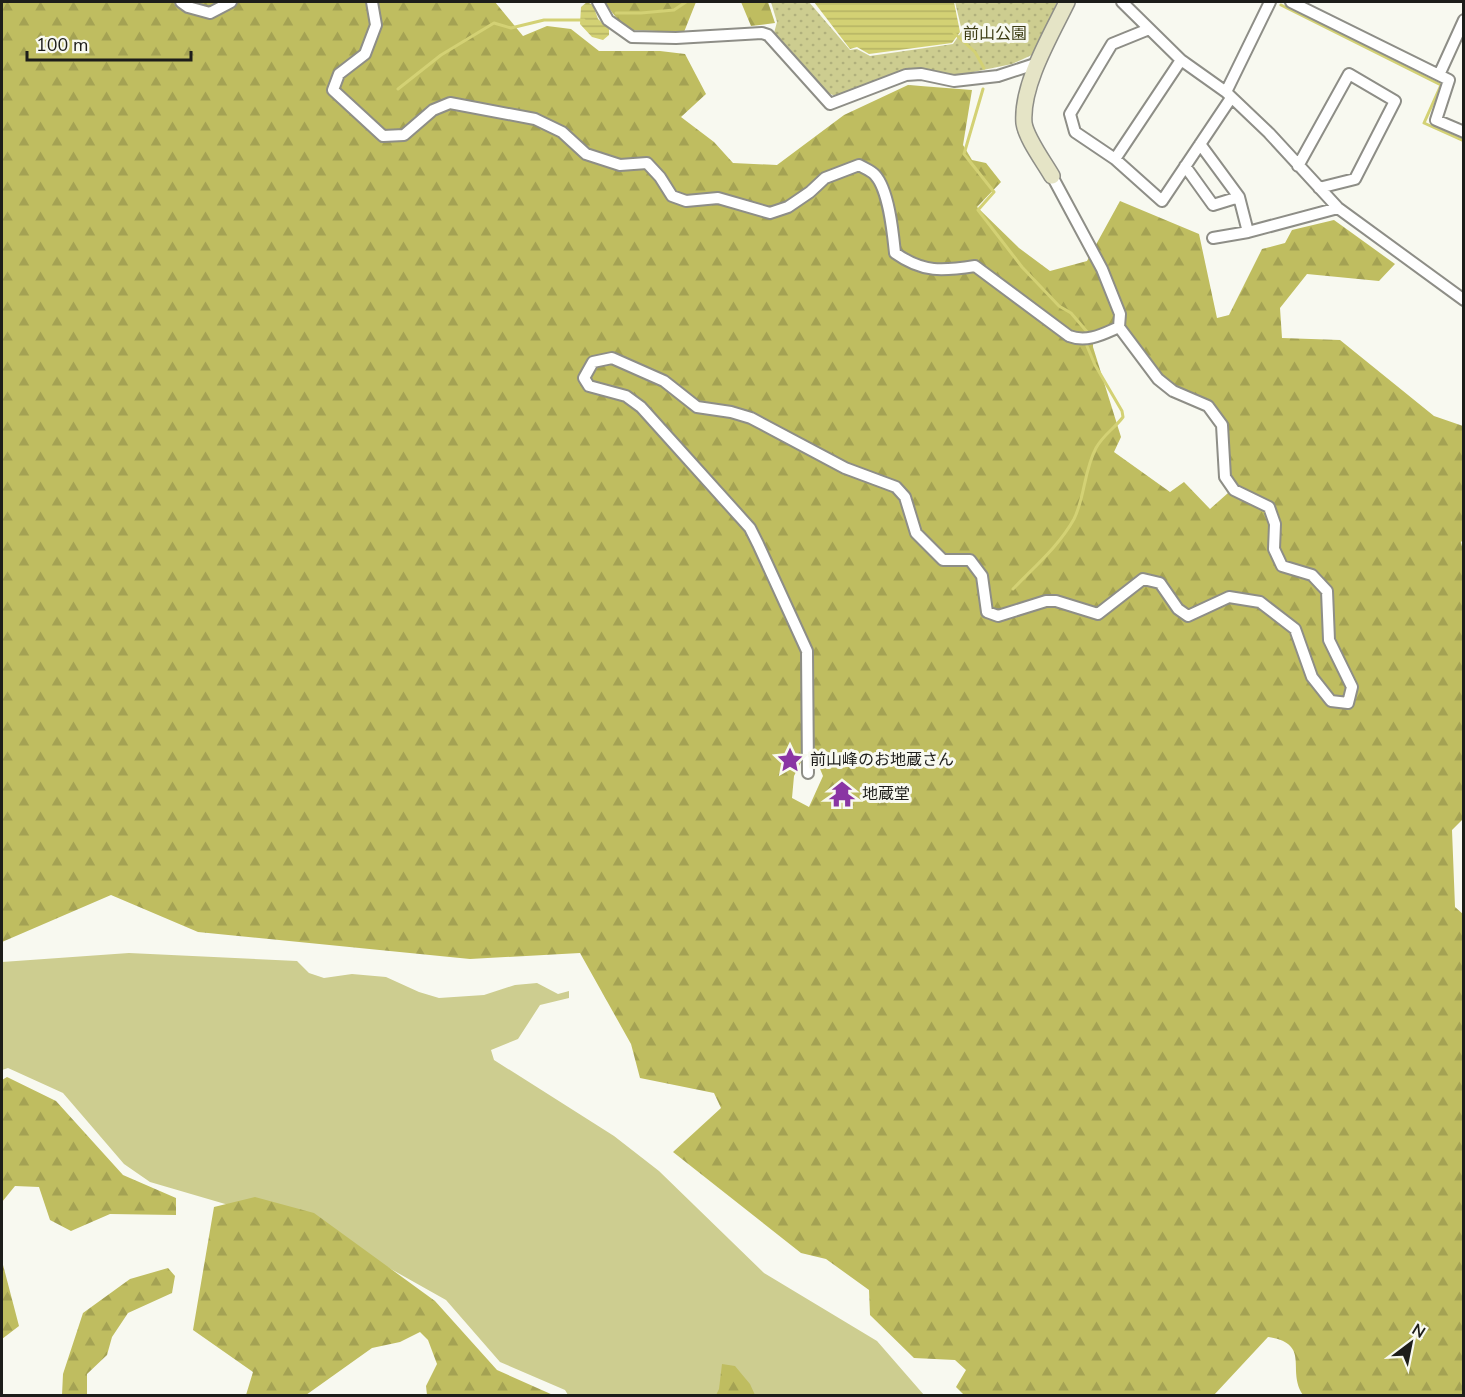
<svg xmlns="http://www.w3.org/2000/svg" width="1465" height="1397" font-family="'Nunito Sans','Noto Sans JP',sans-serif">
  <defs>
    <pattern id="forest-firs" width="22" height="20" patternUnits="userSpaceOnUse" patternTransform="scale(1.5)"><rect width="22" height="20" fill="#bfbd60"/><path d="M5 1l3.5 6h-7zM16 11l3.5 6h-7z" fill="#a4a253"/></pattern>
    <pattern id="park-dots" width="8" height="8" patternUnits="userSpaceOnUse" patternTransform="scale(1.5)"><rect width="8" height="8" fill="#cdcd90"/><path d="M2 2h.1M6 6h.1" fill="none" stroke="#b0b07c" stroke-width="1.8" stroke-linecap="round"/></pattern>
    <pattern id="water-rules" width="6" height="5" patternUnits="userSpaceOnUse" patternTransform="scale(1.5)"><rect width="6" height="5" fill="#d3d174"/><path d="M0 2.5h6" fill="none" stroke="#b5b364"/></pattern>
  </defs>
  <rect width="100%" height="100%" fill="#f8f9f0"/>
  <path fill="#cdcd90" d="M 129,953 L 297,961 L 309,973 L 324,978 L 352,974 L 386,977 L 419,992 L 439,998 L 484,995 L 515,985 L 537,983 L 558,994 L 569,991 L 569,998 L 540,1005 L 518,1039 L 491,1050 L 494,1060 L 614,1136 L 659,1171 L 764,1273 L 877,1341 L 924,1395 L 568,1395 L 565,1390 L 500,1362 L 446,1300 L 373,1259 L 294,1224 L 150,1182 L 124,1164 L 63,1093 L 8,1068 L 2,1070 L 2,962 Z"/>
  <path fill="url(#forest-firs)" fill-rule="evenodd" d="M 2,2 L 495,2 L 523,36 L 547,26 L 571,29 L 599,51 L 660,51 L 685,54 L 706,94 L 681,117 L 714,142 L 733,163 L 777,165 L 844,115 L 908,85 L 972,90 L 963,145 L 972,160 L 986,163 L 1001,182 L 977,207 L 1019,248 L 1050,271 L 1087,261 L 1120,201 L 1199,234 L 1217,318 L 1229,315 L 1262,249 L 1285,243 L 1292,230 L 1334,220 L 1395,264 L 1379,281 L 1307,274 L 1280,308 L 1282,338 L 1340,340 L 1434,416 L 1463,426 L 1464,539 L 1461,542 L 1464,556 L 1464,818 L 1452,830 L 1455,907 L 1464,915 L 1463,1395 L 1303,1395 C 1286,1370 1312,1344 1268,1337 L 1214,1395 L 964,1395 L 956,1387 L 966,1370 L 955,1360 L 914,1358 L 870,1315 L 869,1290 L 826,1259 L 801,1253 L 673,1152 L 721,1108 L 714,1093 L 640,1078 L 631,1044 L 580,953 L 470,959 L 198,932 L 111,895 L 2,942 ZM 1123,322 L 1161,376 L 1226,426 L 1230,475 L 1237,485 L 1210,509 L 1184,482 L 1170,492 L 1114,452 L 1121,437 L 1093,347 L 1093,334 ZM 814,754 L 823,776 L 809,807 L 792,798 L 794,776 L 803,758 Z
    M 604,2 L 696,2 L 684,32 L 631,30 L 618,20 Z
    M 741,2 L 768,2 L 775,23 L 751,26 Z
    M 7,1077 L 56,1101 L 123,1175 L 176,1198 L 176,1215 L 110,1214 L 71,1231 L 50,1220 L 39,1187 L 15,1186 L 2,1202 L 2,1080 Z
    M 255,1197 L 314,1213 L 435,1301 L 497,1370 L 553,1395 L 427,1395 L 426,1386 L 437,1364 L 428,1340 L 420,1332 L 400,1342 L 372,1348 L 306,1395 L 246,1395 L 253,1372 L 193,1330 L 214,1207 Z
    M 2,1261 L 19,1326 L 2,1339 Z
    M 168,1268 L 175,1276 L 172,1293 L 128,1313 L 112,1337 L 107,1355 L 87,1374 L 87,1395 L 62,1395 L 63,1374 L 83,1313 L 130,1279 Z
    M 722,1364 L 735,1366 L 750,1384 L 755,1395 L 716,1395 L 719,1389 Z"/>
  <path fill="url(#park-dots)" d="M 771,2 L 809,2 L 850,50 L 857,49 L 870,56 L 953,44 L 962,31 L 955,2 L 1057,2 L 1034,54 L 1012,64 L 954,76 L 915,69 L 900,71 L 835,96 L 826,92 L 774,33 L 777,22 Z"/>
  <path fill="url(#water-rules)" d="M 587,2 L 593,5 L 598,19 L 609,29 L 609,35 L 603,40 L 592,37 L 580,24 L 581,7 Z
    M 814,2 L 954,2 L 960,32 L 952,43 L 869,54 L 857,47 L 850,49 Z"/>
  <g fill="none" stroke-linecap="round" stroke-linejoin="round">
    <path stroke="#d3d174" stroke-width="3" d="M 1281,5 L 1441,85 L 1424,123 L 1464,141
      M 616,13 L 641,13 L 674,10 L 686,2
      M 954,33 L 975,52 L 984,68
      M 398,89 L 441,55 L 494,23 L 511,28 L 544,20 L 584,20
      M 983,89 L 964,154 L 994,192 L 978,210 L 1022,267 L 1059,306 L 1071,313 L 1088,333
      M 1013,589 C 1034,567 1059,546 1074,519 C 1085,497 1084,470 1096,448 C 1103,435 1115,428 1123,417 L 1122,411 L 1095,365 L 1087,346"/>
    <g stroke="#8e8e87" stroke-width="14">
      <path id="street" d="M 181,2 L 188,7 L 210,13 L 231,2
        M 372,2 L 376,25 L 365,54 L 339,74 L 333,90 L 383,136 L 404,135 L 433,110 L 450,103 L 535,119 L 562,132 L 586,154 L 620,165 L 647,163 L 660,177 L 672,196 L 686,201 L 718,198 L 770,213 L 788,207 L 810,192 L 825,178 L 859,165 C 864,168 872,171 875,175 C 889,190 893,234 895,253 C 923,273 943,271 975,266 L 1069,336 C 1087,343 1103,334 1119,327 L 1120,314 L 1102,269 L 1052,176
        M 598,2 L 608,20 L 632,37 L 676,38 L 762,33 L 768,35 L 830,104 L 906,75 L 921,74 L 954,81 L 998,76 L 1038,63
        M 1122,2 L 1181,60 L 1226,92 L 1269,133 L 1338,208 L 1464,300
        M 1291,2 L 1449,80 L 1436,120 L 1464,132
        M 1149,29 L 1112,44 L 1070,114 L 1075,132 L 1115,159 L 1162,201 L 1231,98
        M 1439,75 L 1464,20
        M 1226,92 L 1270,2
        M 1200,144 L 1239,197 L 1248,232
        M 1115,159 L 1181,60
        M 1185,166 L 1213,205 L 1239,197
        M 1298,166 L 1349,74 L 1395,101 L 1355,179 L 1319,188
        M 1213,238 L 1248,232 L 1338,208
        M 808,773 L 807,651 L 758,544 L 750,528 L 641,407 L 626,396 L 589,386 L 584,378 L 593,362 L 612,358 L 664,381 L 697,407 L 731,412 L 751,418 L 845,468 L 896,487 L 905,497 L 916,533 L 943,560 L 970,560 L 982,576 L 987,612 L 998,616 L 1046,601 L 1056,601 L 1098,614 L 1143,579 L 1160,583 L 1178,609 L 1188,616 L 1229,597 L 1260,602 L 1295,629 L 1312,677 L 1331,701 L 1348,703 L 1352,687 L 1329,640 L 1327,591 L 1312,575 L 1282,566 L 1274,549 L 1275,524 L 1269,507 L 1234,490 L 1225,477 L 1222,425 L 1208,406 L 1173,391 L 1158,379 L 1119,327"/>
    </g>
    <g stroke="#8e8e87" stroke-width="18">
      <path id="secondary" d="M 1052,176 C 1044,162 1026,138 1024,123 C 1021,85 1051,35 1067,2"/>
    </g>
    <use href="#street" stroke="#fff" stroke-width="10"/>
    <use href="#secondary" stroke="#e5e4c6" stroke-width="15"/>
  </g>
  <defs>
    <g id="sight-bare" transform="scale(2.07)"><path d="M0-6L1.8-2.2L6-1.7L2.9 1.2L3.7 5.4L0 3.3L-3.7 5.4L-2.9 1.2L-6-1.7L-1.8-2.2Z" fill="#8a35a3" stroke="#f8f9f0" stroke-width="2.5" paint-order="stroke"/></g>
    <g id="temple-bare" transform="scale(2.07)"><path d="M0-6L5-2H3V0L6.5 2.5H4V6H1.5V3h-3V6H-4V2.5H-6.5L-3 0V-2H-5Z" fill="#8a35a3" stroke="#f8f9f0" stroke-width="2.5" paint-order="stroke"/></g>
  </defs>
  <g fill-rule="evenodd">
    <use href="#sight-bare" x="790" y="760"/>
    <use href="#temple-bare" x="842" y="794"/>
  </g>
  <g text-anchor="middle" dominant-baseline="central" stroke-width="6" stroke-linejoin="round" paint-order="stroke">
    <g font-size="16" fill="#3d3c14" stroke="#f8f9f0">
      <text x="995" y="34">前山公園</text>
    </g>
    <g font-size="16" fill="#1d1d1a" stroke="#f8f9f0" text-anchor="start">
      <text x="810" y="760">前山峰のお地蔵さん</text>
      <text x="862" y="794">地蔵堂</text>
    </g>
  </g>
  <rect width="1465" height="1397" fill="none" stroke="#1d1d1a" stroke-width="6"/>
  <g transform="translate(1411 1343) rotate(32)" stroke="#f8f9f0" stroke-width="4.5" paint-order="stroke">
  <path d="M0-4.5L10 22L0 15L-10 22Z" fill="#1d1d1a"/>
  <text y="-9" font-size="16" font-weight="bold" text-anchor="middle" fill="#1d1d1a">N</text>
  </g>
  <path d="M27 51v9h164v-9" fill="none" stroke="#1d1d1a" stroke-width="3"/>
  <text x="36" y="51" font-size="18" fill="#1d1d1a" stroke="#f8f9f0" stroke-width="4.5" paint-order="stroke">100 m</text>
</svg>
